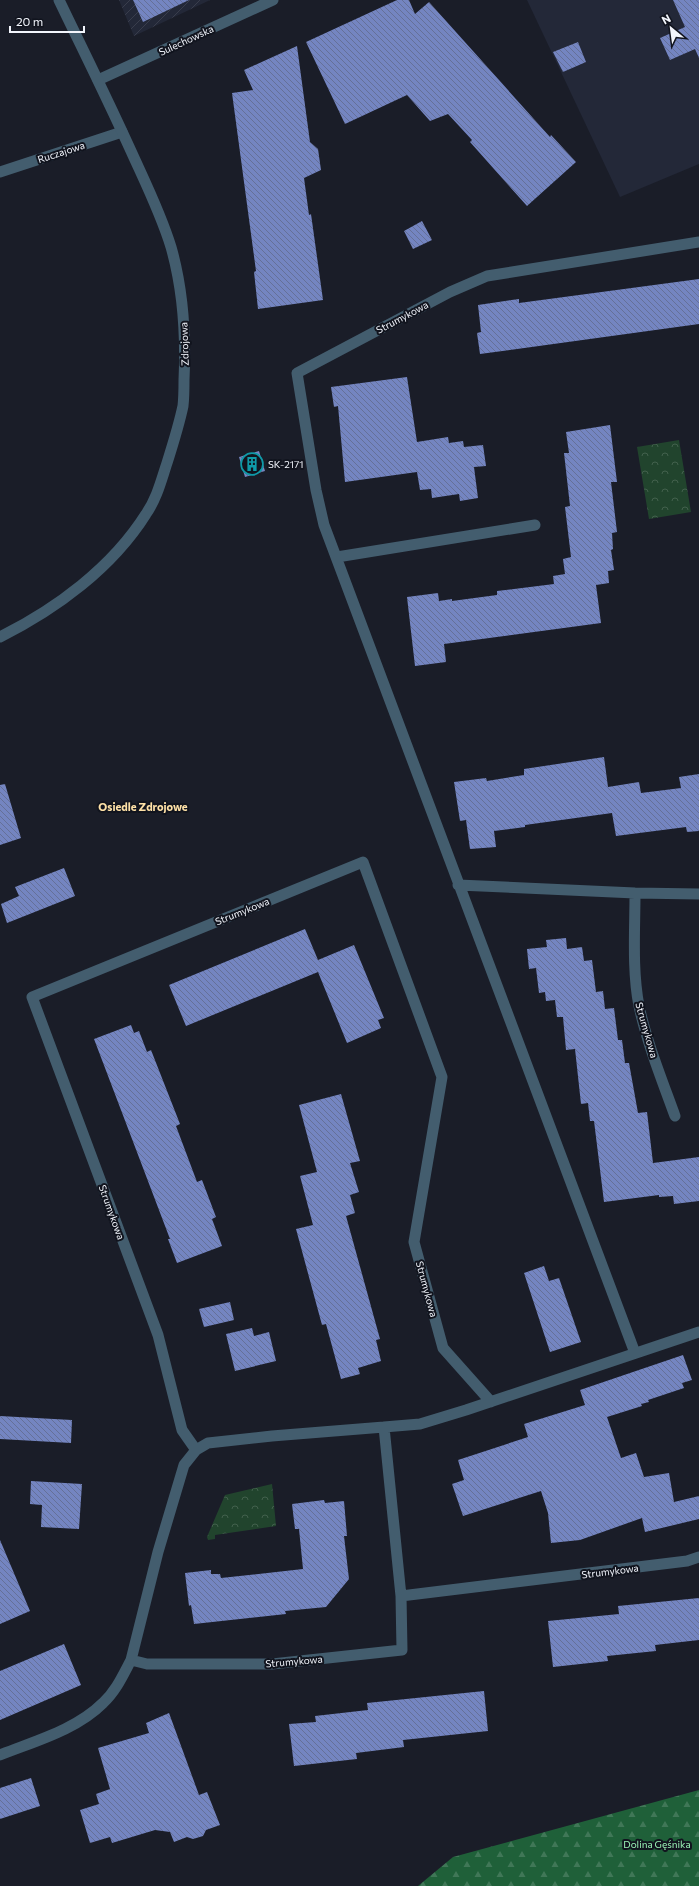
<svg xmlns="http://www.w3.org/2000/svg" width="699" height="1886" font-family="Commissioner,sans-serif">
  <defs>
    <pattern id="industrial-furrows" width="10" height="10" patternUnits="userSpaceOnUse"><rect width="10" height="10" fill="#232838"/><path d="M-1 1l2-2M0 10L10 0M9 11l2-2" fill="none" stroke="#393d4c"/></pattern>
    <pattern id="forest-firs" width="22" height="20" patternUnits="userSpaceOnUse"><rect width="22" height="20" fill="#1f6039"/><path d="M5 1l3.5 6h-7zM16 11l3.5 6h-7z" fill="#407757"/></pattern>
    <pattern id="park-crowns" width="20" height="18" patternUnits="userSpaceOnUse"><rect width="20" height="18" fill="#21442d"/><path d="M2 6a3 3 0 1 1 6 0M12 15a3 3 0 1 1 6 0" fill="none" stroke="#42604c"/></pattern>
    <pattern id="building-back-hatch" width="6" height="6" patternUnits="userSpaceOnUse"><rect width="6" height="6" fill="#7485c1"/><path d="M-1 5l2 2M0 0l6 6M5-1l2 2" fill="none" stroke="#657098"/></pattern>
  </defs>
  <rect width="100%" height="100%" fill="#1a1d28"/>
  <path fill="#232838" d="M 527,0 L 699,0 L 699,164 L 620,197 Z"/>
  <path fill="url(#industrial-furrows)" d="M 119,0 L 210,0 L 134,36 Z"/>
  <path fill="url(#forest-firs)" d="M 699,1790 L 699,1886 L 418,1886 L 453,1857 Z"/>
  <path fill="url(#park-crowns)" d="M 679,440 L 691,512 L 649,519 L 637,447 Z
    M 272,1484 L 276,1526 L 215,1535 L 215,1539 L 208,1540 L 207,1537 L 225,1495 Z"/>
  <path fill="url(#building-back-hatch)" d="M 133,0 L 189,0 L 143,22 Z
    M 397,0 L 409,0 L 415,14 L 429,2 L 550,137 L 551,135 L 576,162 L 527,206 L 470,142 L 472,140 L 448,114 L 430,121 L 407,95 L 345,124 L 306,42 Z
    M 673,0 L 699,0 L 699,58 L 695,49 L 670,60 L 660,38 L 685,27 Z
    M 578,42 L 586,62 L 563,72 L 553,52 Z
    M 297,46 L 310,142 L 318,149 L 321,170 L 304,178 L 309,215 L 311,214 L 323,300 L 258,309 L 254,272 L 256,271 L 232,93 L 253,90 L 244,70 Z
    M 422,221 L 432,240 L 413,249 L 404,231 Z
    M 699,279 L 699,324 L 480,354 L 477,333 L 481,332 L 478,305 L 519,299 L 519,303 Z
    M 407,377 L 417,442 L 448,437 L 449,443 L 463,441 L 464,447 L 483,445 L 486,466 L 474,467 L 478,498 L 460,501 L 459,494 L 432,498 L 431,489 L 420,490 L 417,472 L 345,482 L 338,406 L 334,407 L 331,387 Z
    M 610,425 L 617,482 L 611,482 L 617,532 L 612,533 L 613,549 L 611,550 L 614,570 L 608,571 L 609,583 L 596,585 L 601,623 L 444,644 L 446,662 L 415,666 L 407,597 L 438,593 L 439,601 L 452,599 L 452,601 L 497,595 L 497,591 L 554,584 L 553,576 L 565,574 L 563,559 L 571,557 L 565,507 L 570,506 L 564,453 L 569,453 L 566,432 Z
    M 259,451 L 265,471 L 245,477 L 239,457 Z
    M 604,757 L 608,787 L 639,782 L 641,793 L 681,788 L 679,777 L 699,774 L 699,831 L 687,832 L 686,827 L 616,836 L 612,813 L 525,825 L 525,827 L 494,831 L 496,847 L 470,849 L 466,820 L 460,821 L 454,782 L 486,778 L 487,781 L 524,775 L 524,769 Z
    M 5,784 L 21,838 L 0,845 L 0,785 Z
    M 64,868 L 75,896 L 7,923 L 1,904 L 19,896 L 15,887 Z
    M 305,929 L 318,960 L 354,945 L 384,1018 L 378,1020 L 381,1028 L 347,1043 L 318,972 L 186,1026 L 169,985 Z
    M 566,938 L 567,949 L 582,947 L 584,961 L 592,960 L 596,992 L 603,991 L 605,1009 L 614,1008 L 618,1040 L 622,1040 L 625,1063 L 629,1063 L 638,1113 L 647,1112 L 653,1163 L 699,1157 L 699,1201 L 674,1204 L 673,1196 L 659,1197 L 659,1195 L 604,1202 L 594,1121 L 590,1121 L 588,1103 L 581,1104 L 575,1049 L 566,1050 L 563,1017 L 557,1017 L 555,1000 L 546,1001 L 545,992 L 539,993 L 536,968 L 529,969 L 527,949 L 547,947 L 546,940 Z
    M 131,1025 L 134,1033 L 139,1031 L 147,1052 L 151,1050 L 180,1124 L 176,1126 L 197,1182 L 202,1180 L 216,1217 L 212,1219 L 222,1246 L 177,1263 L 168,1239 L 170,1239 L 94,1039 Z
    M 341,1094 L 360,1161 L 350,1163 L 359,1192 L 350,1195 L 355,1213 L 346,1216 L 380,1339 L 376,1340 L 381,1361 L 358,1368 L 360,1374 L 341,1379 L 326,1324 L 322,1325 L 296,1229 L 313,1225 L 300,1176 L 317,1172 L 299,1105 Z
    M 544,1266 L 549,1281 L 559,1278 L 581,1342 L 550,1352 L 524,1273 Z
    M 230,1302 L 234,1320 L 204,1327 L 199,1309 Z
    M 252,1328 L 254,1336 L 269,1332 L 276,1361 L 235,1371 L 226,1334 Z
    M 683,1355 L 692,1380 L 682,1383 L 684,1388 L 648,1400 L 649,1402 L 641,1404 L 642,1406 L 607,1417 L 621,1458 L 636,1453 L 644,1477 L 669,1473 L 674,1502 L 699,1496 L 699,1519 L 645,1532 L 642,1518 L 580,1540 L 551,1543 L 548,1513 L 541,1491 L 463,1516 L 452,1484 L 464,1480 L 458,1460 L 528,1437 L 524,1424 L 585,1405 L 580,1390 Z
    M 0,1416 L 72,1420 L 71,1443 L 0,1439 Z
    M 31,1481 L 82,1484 L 79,1529 L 41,1527 L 42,1505 L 30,1504 Z
    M 324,1500 L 325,1503 L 344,1501 L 347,1536 L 344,1536 L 349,1579 L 326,1607 L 285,1611 L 286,1614 L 194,1624 L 191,1605 L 189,1606 L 185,1573 L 211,1570 L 211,1574 L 220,1574 L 221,1578 L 303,1569 L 299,1529 L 295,1529 L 292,1504 Z
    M 0,1540 L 30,1611 L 0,1624 Z
    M 699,1598 L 699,1640 L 655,1645 L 656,1651 L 607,1656 L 608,1661 L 553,1667 L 548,1621 L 619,1614 L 618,1606 Z
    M 64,1644 L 81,1685 L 0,1720 L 0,1671 Z
    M 484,1691 L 488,1731 L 403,1740 L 404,1747 L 356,1753 L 357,1759 L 294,1766 L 289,1724 L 316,1722 L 315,1716 L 368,1710 L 367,1703 Z
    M 169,1713 L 199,1795 L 207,1792 L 220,1825 L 206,1830 L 203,1836 L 193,1839 L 187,1837 L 174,1842 L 170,1832 L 155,1830 L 112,1843 L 110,1837 L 90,1843 L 80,1810 L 99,1804 L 96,1794 L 110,1789 L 98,1748 L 149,1733 L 146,1723 Z
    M 31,1778 L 40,1806 L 0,1819 L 0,1788 Z"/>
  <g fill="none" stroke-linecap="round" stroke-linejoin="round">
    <path stroke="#435d6e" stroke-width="11" d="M 98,80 L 273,0
      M 0,172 L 122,132
      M 337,557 L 535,525
      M 458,885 L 635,893 L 699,894
      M 635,893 C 635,930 632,970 639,1006 C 647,1043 662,1080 675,1116
      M 635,1353 L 324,525 L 316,490 L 297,373 L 450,292 L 487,276 L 699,242
      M 196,1450 L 182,1430 L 158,1335 L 32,997 L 363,862 L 442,1077 L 414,1242 L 443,1348 L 491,1402
      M 401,1596 L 687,1561 L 699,1557
      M 131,1660 L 158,1552 L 184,1465 L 196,1450 L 208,1443 L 272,1436 L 384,1427
      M 0,1755 C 35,1741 76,1730 103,1703 C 116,1691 123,1675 131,1660 L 147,1664 L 272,1664 L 402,1650 L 401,1596 L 384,1427 L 420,1424 L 466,1410 L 699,1332"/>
    <path stroke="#435d6e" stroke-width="11" d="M 0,637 C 56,609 112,568 146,514 C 157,498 161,481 167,463 C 173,444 179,425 183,406 C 184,397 184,388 184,380 C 186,336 183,289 171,247 C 161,214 145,182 131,151 C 108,100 83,50 59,0"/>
  </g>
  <defs>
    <g id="building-ring" transform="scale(1.15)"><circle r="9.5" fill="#11141e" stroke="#0f9aa8" stroke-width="1.5"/><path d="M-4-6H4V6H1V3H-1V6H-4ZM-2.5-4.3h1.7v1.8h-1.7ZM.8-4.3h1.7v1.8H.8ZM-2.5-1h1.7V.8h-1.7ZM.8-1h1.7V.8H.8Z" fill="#0f9aa8"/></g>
  </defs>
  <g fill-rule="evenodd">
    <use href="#building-ring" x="252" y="464"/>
  </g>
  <g text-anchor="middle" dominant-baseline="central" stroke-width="4" stroke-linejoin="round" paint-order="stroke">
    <g font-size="10" fill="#f2f5fc" stroke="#11141e">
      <text transform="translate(186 40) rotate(-25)">Sulechowska</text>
      <text transform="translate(61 152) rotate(-18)">Ruczajowa</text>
      <text transform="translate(402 317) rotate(-28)">Strumykowa</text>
      <text transform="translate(184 344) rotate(-92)">Zdrojowa</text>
      <text transform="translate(242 911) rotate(-22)">Strumykowa</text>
      <text transform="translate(647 1030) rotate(74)">Strumykowa</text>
      <text transform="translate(112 1212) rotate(70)">Strumykowa</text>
      <text transform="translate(427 1289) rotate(75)">Strumykowa</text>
      <text transform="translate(610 1571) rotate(-7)">Strumykowa</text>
      <text transform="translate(294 1661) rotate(-5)">Strumykowa</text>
    </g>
    <g font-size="10" fill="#f2f5fc" stroke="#11141e" text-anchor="start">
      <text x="268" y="464">SK-2171</text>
    </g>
    <g font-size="10" fill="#9af4b6" stroke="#11141e">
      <text x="657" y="1844">Dolina Gęśnika</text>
    </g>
    <g font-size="11" font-weight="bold" fill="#fee1a7" stroke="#11141e">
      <text x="143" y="806">Osiedle Zdrojowe</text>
    </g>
  </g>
  <g transform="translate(671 28) rotate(331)" stroke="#11141e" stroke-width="3" paint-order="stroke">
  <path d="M0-3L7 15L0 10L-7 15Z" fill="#f2f5fc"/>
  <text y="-6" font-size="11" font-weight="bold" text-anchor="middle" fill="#f2f5fc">N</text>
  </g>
  <path d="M10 26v6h74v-6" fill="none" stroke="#f2f5fc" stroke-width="2"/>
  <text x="16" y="26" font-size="12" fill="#f2f5fc" stroke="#11141e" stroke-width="3" paint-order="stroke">20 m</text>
</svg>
